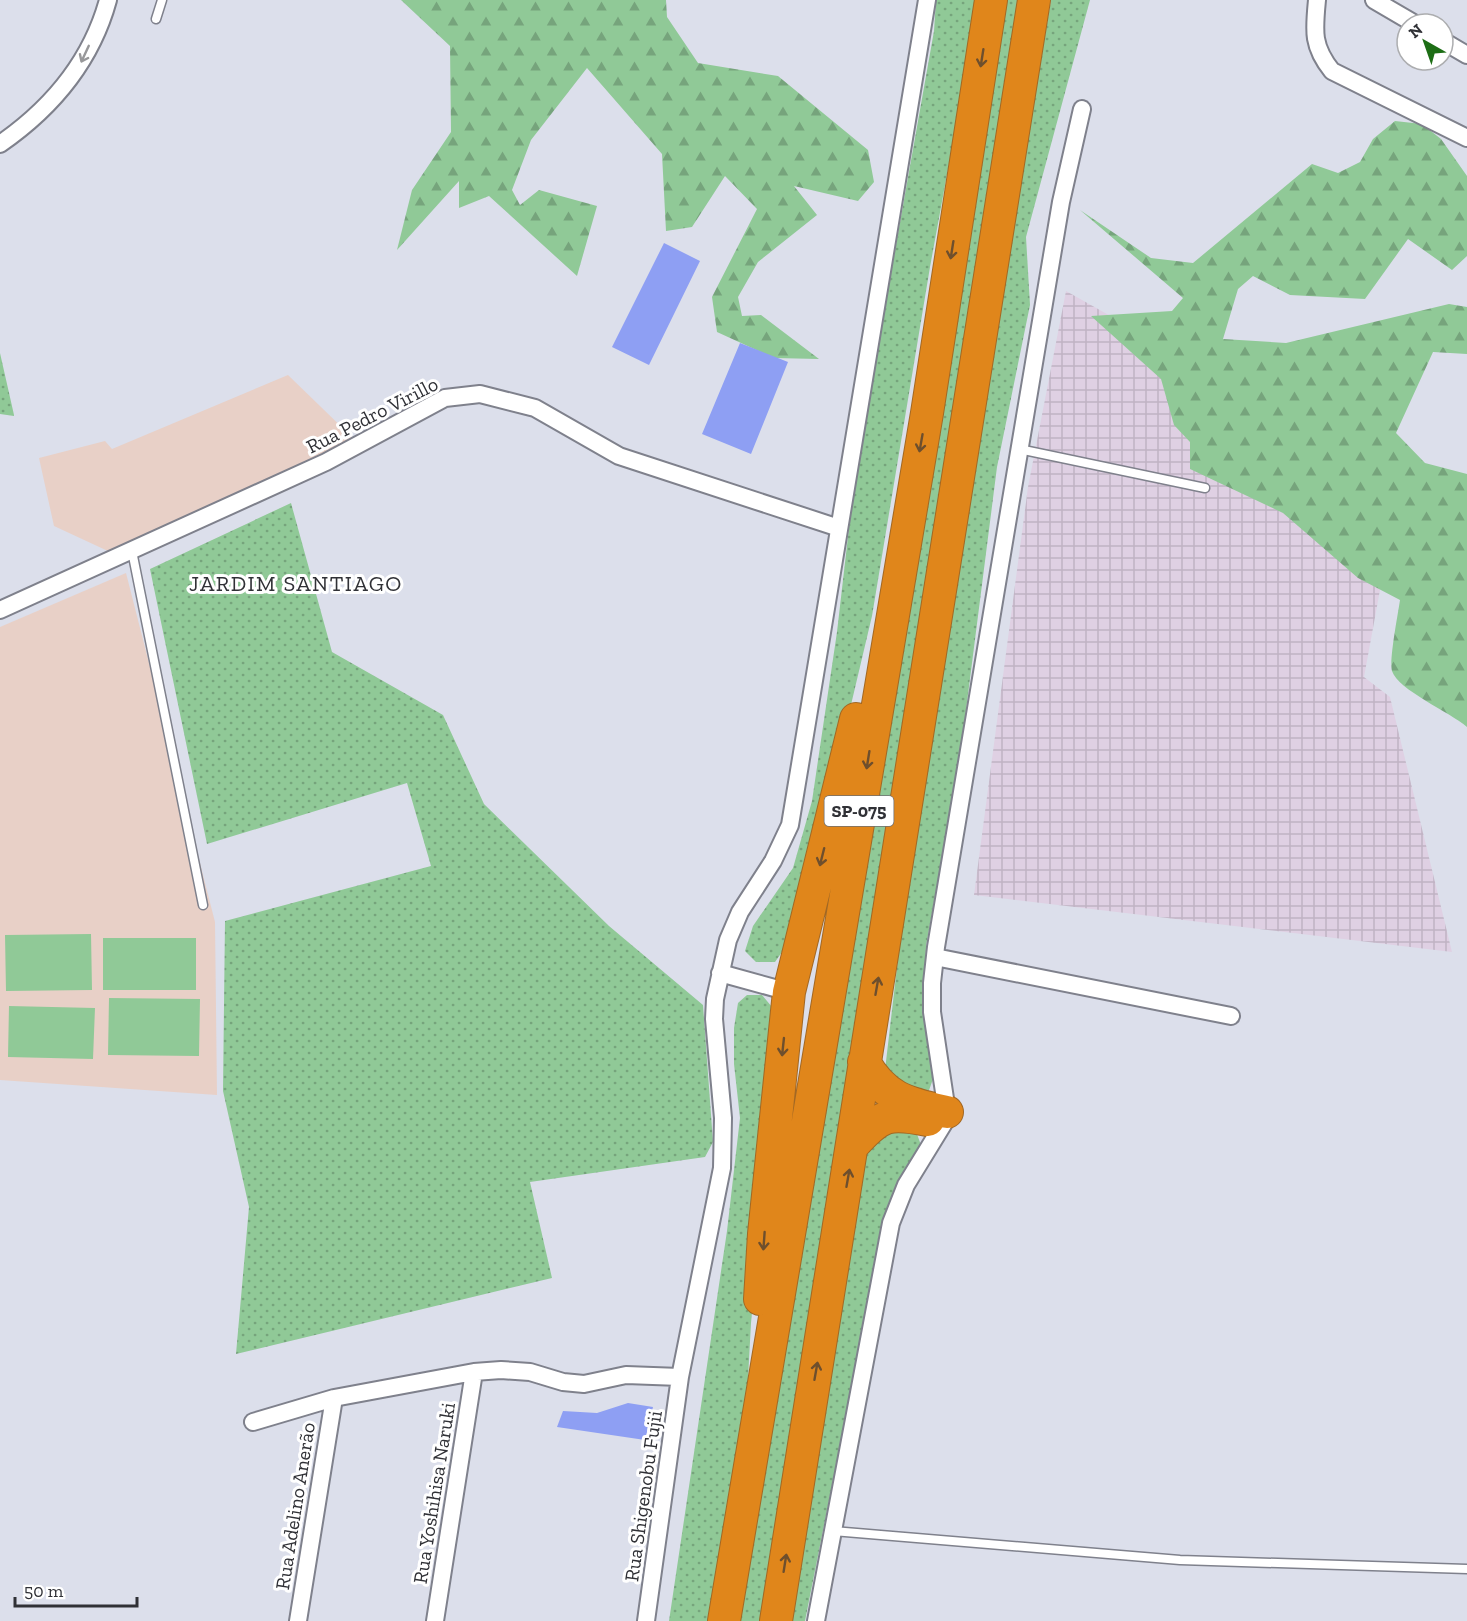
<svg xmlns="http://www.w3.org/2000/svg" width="1467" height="1621" font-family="'Zilla Slab',serif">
  <defs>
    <pattern id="industrial-grid" width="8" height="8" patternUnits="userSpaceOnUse" patternTransform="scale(1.5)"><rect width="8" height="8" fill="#dfd0e3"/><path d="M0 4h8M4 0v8" fill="none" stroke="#c0b3c3"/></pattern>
    <pattern id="green-dots" width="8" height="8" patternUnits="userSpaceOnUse" patternTransform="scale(1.5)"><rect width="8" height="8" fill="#90c997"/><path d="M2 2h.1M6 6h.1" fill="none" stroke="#76a47c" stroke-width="1.8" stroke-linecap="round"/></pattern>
    <pattern id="forest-firs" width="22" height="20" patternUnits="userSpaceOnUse" patternTransform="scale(1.5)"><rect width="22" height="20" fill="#90c997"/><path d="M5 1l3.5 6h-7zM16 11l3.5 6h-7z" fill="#76a47c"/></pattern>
  </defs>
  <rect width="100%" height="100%" fill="#dcdfeb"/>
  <path fill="url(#industrial-grid)" d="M 1066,291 L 1114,318 L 1389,541 L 1364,677 L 1390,697 L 1452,952 L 974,895 L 1028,487 Z"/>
  <path fill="#e8d0c7" d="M 288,375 L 354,439 L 110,552 L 54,526 L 39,458 L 105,441 L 112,449 Z
    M 126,573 L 215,922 L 217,1095 L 0,1080 L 0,627 Z"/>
  <path fill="url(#green-dots)" d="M 936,0 L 979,0 L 930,267 L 872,616 L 798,929 L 775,962 L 756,962 L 745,951 L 753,926 L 793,868 L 812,801 L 837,632 L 855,476 L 934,31 Z
    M 1002,0 L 1021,0 L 765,1621 L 735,1621 Z
    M 1051,0 L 1090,0 L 1026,237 L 1030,305 L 997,467 L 960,757 L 926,946 L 924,1004 L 933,1079 L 927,1096 L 915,1096 L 885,1070 L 920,771 Z
    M 0,353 L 14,415 L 14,416 L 0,414 Z
    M 291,503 L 332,652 L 443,715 L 484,804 L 609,926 L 703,1005 L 713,1142 L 705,1157 L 530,1182 L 552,1278 L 236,1354 L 249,1207 L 223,1091 L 225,921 L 431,866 L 407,783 L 207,844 L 150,569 Z
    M 747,995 L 762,995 L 772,1007 L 777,1051 L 751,1323 L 743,1471 L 714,1621 L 669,1621 L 727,1231 L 740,1118 L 734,1064 L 734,1028 L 738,1003 Z
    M 914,1126 L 921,1145 L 897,1184 L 883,1228 L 805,1621 L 783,1621 L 863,1163 L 872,1137 Z"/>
  <path fill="url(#forest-firs)" d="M 401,0 L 666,0 L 667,17 L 698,63 L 778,76 L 868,150 L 874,182 L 858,201 L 794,186 L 817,215 L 758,262 L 738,297 L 742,316 L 761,315 L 819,359 L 774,358 L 717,332 L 712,297 L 757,209 L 725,176 L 692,227 L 666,231 L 662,154 L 587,68 L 531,140 L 512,190 L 520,205 L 539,190 L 597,206 L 577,276 L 489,196 L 459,208 L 459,181 L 397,250 L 412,190 L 451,132 L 450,46 Z
    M 1395,121 L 1422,124 L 1441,139 L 1467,176 L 1467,256 L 1452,270 L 1408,239 L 1365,299 L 1290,295 L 1253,276 L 1238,289 L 1223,339 L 1286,343 L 1449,304 L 1467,307 L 1467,354 L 1433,352 L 1396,433 L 1425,463 L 1467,474 L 1467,727 C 1450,712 1398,690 1392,671 C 1389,660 1398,614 1400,600 L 1358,578 L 1283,513 L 1190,469 L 1190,442 L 1174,425 L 1161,379 L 1091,316 L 1172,311 L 1183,298 L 1080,210 L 1151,258 L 1193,263 L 1312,164 L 1338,173 L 1360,162 L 1373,139 Z"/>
  <path fill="#90c997" d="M 91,934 L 92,990 L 6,991 L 5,935 Z
    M 103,938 L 196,938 L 196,990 L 103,990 Z
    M 109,998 L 200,999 L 199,1056 L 108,1055 Z
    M 9,1006 L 95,1008 L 93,1059 L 8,1057 Z"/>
  <path fill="#8e9ff3" d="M 664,243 L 700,261 L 649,365 L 612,347 Z
    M 740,343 L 788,362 L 751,454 L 702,434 Z
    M 628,1403 L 653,1407 L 645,1440 L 557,1427 L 563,1411 L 597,1413 Z"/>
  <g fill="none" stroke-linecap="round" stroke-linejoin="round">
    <g stroke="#7f818c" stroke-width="11">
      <path id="lane" d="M 156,19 L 162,0
        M 1019,449 L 1205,488
        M 132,551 L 203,905
        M 833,1531 L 1180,1560 L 1467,1569"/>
    </g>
    <g stroke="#7f818c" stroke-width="20">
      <path id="street" d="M 1317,0 C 1314,31 1312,46 1332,71 L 1467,138
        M 1374,0 L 1415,24
        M 1443,41 L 1467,55
        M 0,144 C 52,108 91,62 108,0
        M 0,610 L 326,462 L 445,398 L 480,394 L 535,408 L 619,456 L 839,528
        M 935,957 L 1231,1016
        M 720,973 L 789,992
        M 253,1422 L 334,1398 L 474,1372 L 501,1370 L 530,1372 L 563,1382 L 584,1384 L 626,1375 L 680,1377
        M 298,1621 L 334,1398
        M 435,1621 L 474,1372
        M 646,1621 L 680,1377 L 722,1168 L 723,1118 L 714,1019 L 715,999 L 728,940 L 740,912 L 773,861 L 790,825 L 927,0
        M 816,1621 L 891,1223 L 906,1185 L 944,1123 L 947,1112 L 932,1012 L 932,983 L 936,947 L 1061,202 L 1082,109"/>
    </g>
    <g stroke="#a26824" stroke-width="34">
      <path id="highway" d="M 864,1062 C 885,1099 907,1103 947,1112
        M 854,1144 C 881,1114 889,1112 928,1120
        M 760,1299 L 764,1234 L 789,992 L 856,719
        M 724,1621 L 927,413 L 991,0
        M 776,1621 L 1034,0"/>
    </g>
    <use href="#lane" stroke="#fff" stroke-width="8"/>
    <use href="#street" stroke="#fff" stroke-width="16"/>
    <use href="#highway" stroke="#e0861b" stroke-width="32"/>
  </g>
  <defs><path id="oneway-shaft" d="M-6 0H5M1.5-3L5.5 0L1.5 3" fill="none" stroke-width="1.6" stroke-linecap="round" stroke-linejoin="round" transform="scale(1.5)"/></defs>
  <use stroke="#98989a" href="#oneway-shaft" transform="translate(85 54) rotate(115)"/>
  <g stroke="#6e4f2d">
    <use href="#oneway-shaft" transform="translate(982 58) rotate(99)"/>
    <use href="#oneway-shaft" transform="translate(952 250) rotate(99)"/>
    <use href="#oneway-shaft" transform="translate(921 443) rotate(100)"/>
    <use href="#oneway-shaft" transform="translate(868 760) rotate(99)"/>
    <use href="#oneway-shaft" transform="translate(822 857) rotate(104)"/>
    <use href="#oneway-shaft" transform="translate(877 986) rotate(-80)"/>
    <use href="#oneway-shaft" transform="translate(783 1047) rotate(96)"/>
    <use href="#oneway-shaft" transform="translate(848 1178) rotate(-80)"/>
    <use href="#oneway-shaft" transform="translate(764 1241) rotate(94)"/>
    <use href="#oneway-shaft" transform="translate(816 1371) rotate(-80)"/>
    <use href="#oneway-shaft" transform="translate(785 1563) rotate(-81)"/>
  </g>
  <g text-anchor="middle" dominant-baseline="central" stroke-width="6" stroke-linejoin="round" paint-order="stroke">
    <rect fill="#fff" stroke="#6e6f72" stroke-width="1.5" x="824.5" y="796" width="69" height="30" rx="4.5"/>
    <g font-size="18" font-weight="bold" fill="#303136">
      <text x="859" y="811">SP-075</text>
    </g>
    <g font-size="20" fill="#303136" stroke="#fff">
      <text transform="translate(372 415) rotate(-27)">Rua Pedro Virillo</text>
      <text transform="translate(434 1493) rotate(-81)">Rua Yoshihisa Naruki</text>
      <text transform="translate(643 1496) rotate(-82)">Rua Shigenobu Fujii</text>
      <text transform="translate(295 1506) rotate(-81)">Rua Adelino Anerão</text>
    </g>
    <g font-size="22" letter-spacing="1.5" fill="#303136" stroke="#fff">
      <text x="296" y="583">JARDIM SANTIAGO</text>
    </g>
  </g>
  <g transform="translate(1425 42) rotate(320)"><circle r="28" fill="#ffffff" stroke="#acadaf" stroke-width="1.5"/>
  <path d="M0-4.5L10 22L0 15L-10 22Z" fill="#1d6e15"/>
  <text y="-9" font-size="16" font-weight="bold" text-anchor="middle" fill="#303136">N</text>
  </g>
  <path d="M15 1597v9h122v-9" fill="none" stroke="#303136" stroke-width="3"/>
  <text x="24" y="1597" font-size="18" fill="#303136" stroke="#ffffff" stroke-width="4.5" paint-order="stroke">50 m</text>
</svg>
